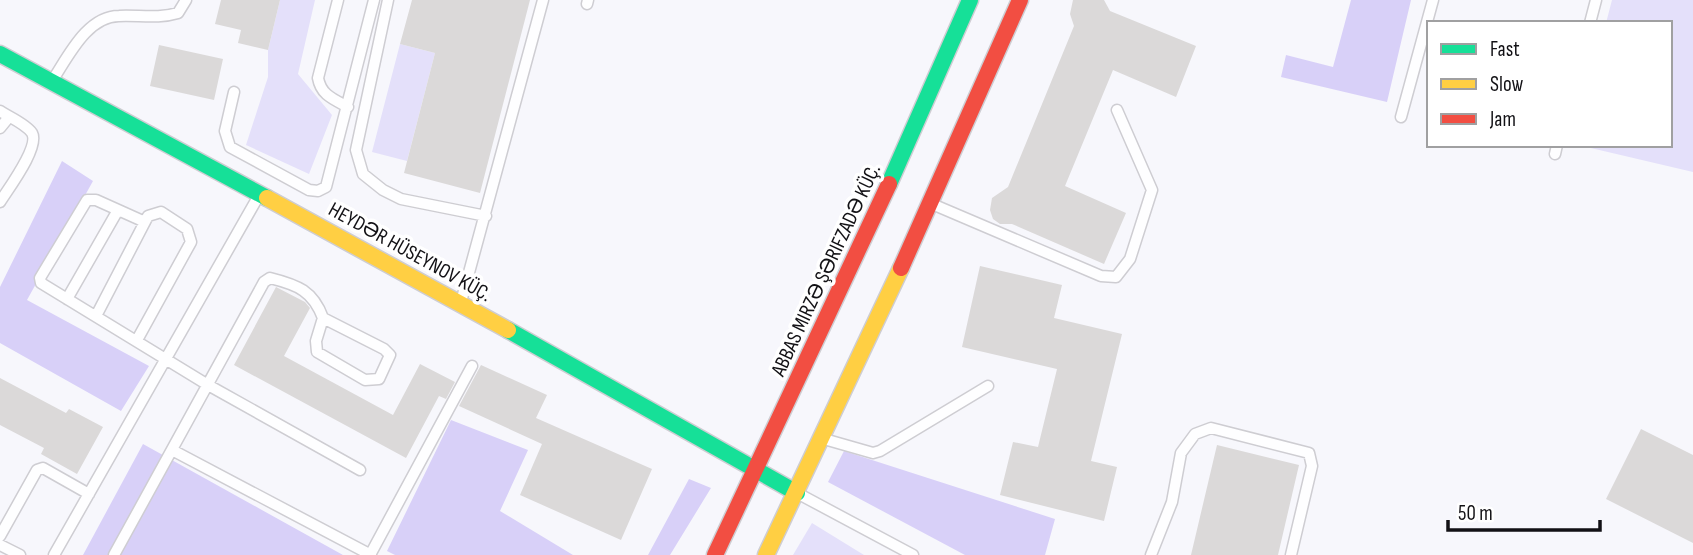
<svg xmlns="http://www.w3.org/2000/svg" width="1693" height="555" font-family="'Sofia Sans Condensed',sans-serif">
  <rect width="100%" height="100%" fill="#f7f7fc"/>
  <path fill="#e4e0fa" d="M 280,0 L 315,0 L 298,74 L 332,115 L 309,174 L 246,145 L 268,77 L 268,50 Z
    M 1612,0 L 1693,0 L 1693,172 L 1578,145 L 1670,145 L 1670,23 L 1606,23 Z
    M 400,44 L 435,53 L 407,161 L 372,152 Z
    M 812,523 L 864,555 L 793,555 Z"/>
  <path fill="#d8d0f8" d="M 1351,0 L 1411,0 L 1387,102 L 1281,77 L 1286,55 L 1333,67 Z
    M 62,161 L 93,181 L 27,300 L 149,366 L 121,411 L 0,343 L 0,287 Z
    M 451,420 L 528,450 L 500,511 L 573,555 L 395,555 L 387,551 Z
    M 143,444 L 343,555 L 83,555 Z
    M 844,451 L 1055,519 L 1045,555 L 965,555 L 828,482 Z
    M 689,479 L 711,488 L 670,555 L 648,555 Z"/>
  <path fill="#dbd9d9" d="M 221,0 L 280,0 L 268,50 L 238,43 L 241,30 L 215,24 Z
    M 412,0 L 530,0 L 480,193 L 404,173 L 435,53 L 400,44 Z
    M 1073,0 L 1104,0 L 1110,11 L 1196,46 L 1176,97 L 1113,70 L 1065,186 L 1126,213 L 1104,264 L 1012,224 L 1000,224 L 993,219 L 990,210 L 992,198 L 1008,187 L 1074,26 L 1070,14 Z
    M 159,45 L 223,59 L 214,100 L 150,86 Z
    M 980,266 L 1062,285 L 1054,318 L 1122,334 L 1091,461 L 1117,467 L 1104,521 L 1000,495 L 1013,442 L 1038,447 L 1057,369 L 962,347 Z
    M 276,287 L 305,302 L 310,308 L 284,356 L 393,415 L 420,364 L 455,382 L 446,399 L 439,396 L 406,458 L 234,365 Z
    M 481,365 L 547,395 L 536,418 L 652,469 L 621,540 L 520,495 L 542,444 L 459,406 Z
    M 0,378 L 66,413 L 69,409 L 103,427 L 77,474 L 41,454 L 44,448 L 0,425 Z
    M 1641,429 L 1693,455 L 1693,543 L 1606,499 Z
    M 1217,445 L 1299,465 L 1278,555 L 1191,555 Z"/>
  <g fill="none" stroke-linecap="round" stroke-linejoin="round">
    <g stroke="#cecdd2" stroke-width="13">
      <path id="lane" d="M 338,0 L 318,78 C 321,95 333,99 348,107
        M 388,0 L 356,150 L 363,174 L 383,190 L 401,199 L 486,216
        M 587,4 L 588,0
        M 1590,23 L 1596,0
        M 52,81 C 68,57 87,16 119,16 C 139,15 158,19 178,13 L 186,0
        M 234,92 L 225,131 L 230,147 L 309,190 L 318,191 L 326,187 L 374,0
        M 0,111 C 9,117 26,124 32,133 C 40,147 8,189 0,202
        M 1401,117 L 1433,0
        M 0,128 L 9,117
        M 1555,154 L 1557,145
        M 932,204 L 1101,276 L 1116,277 L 1130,259 L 1152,190 L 1117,110
        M 145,222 L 96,200 L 87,200 L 40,278 L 41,283 L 208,385 L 360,470
        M 67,299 L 118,210
        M 461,302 L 543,0
        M 96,316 L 148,216 L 161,212 L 187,229 L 191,242 L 137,340
        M 824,439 L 873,453 L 880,451 L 988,386
        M 172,450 L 371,555
        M 797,493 L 913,555
        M 0,536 L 37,470 L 43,468 L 89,494
        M 0,545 L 20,555
        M 54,555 L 258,197
        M 114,555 L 264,282 L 270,278 C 298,285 313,291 323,318 L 316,341 L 317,352 L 365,380 L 379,379 L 390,355 L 384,349 L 323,318
        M 370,555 L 472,366
        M 1151,555 L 1172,502 L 1181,453 L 1195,434 L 1211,428 L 1309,453 L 1312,466 L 1291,555"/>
    </g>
    <g stroke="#cecdd2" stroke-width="19">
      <path id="fast" d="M 0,54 L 267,198
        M 889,184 L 970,0
        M 508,330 L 797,493"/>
    </g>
    <g stroke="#cecdd2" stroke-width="19">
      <path id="slow" d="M 267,198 L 508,330
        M 766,555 L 901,268"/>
    </g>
    <g stroke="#cecdd2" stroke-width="19">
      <path id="jam" d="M 901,268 L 1020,0
        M 715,555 L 889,184"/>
    </g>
    <use href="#lane" stroke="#fefeff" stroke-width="10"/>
    <use href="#fast" stroke="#16e098" stroke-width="16"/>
    <use href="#slow" stroke="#ffcf43" stroke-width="16"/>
    <use href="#jam" stroke="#f24e42" stroke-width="16"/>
  </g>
  <g text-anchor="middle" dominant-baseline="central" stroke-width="7" stroke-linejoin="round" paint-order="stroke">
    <g font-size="21" fill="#121115" stroke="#fff">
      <text transform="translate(410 252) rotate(29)">HEYDƏR HÜSEYNOV KÜÇ.</text>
      <text transform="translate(826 270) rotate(-65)">ABBAS MIRZƏ ŞƏRIFZADƏ KÜÇ.</text>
    </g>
  </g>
  <rect x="1427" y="21" width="245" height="126" fill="#ffffff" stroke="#a0a0a1" stroke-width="2"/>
  <rect x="1441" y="44" width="35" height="10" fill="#16e098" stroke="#a0a0a1" stroke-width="2"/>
  <text x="1490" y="56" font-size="21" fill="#121115">Fast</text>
  <rect x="1441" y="79" width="35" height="10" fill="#ffcf43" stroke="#a0a0a1" stroke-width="2"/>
  <text x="1490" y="91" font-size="21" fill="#121115">Slow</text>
  <rect x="1441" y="114" width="35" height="10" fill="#f24e42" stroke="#a0a0a1" stroke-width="2"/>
  <text x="1490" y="126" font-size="21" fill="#121115">Jam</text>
  <path d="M1448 520v10h152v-10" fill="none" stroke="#121115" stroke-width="3.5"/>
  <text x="1458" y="520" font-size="21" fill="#121115" stroke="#ffffff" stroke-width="5" paint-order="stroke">50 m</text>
</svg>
